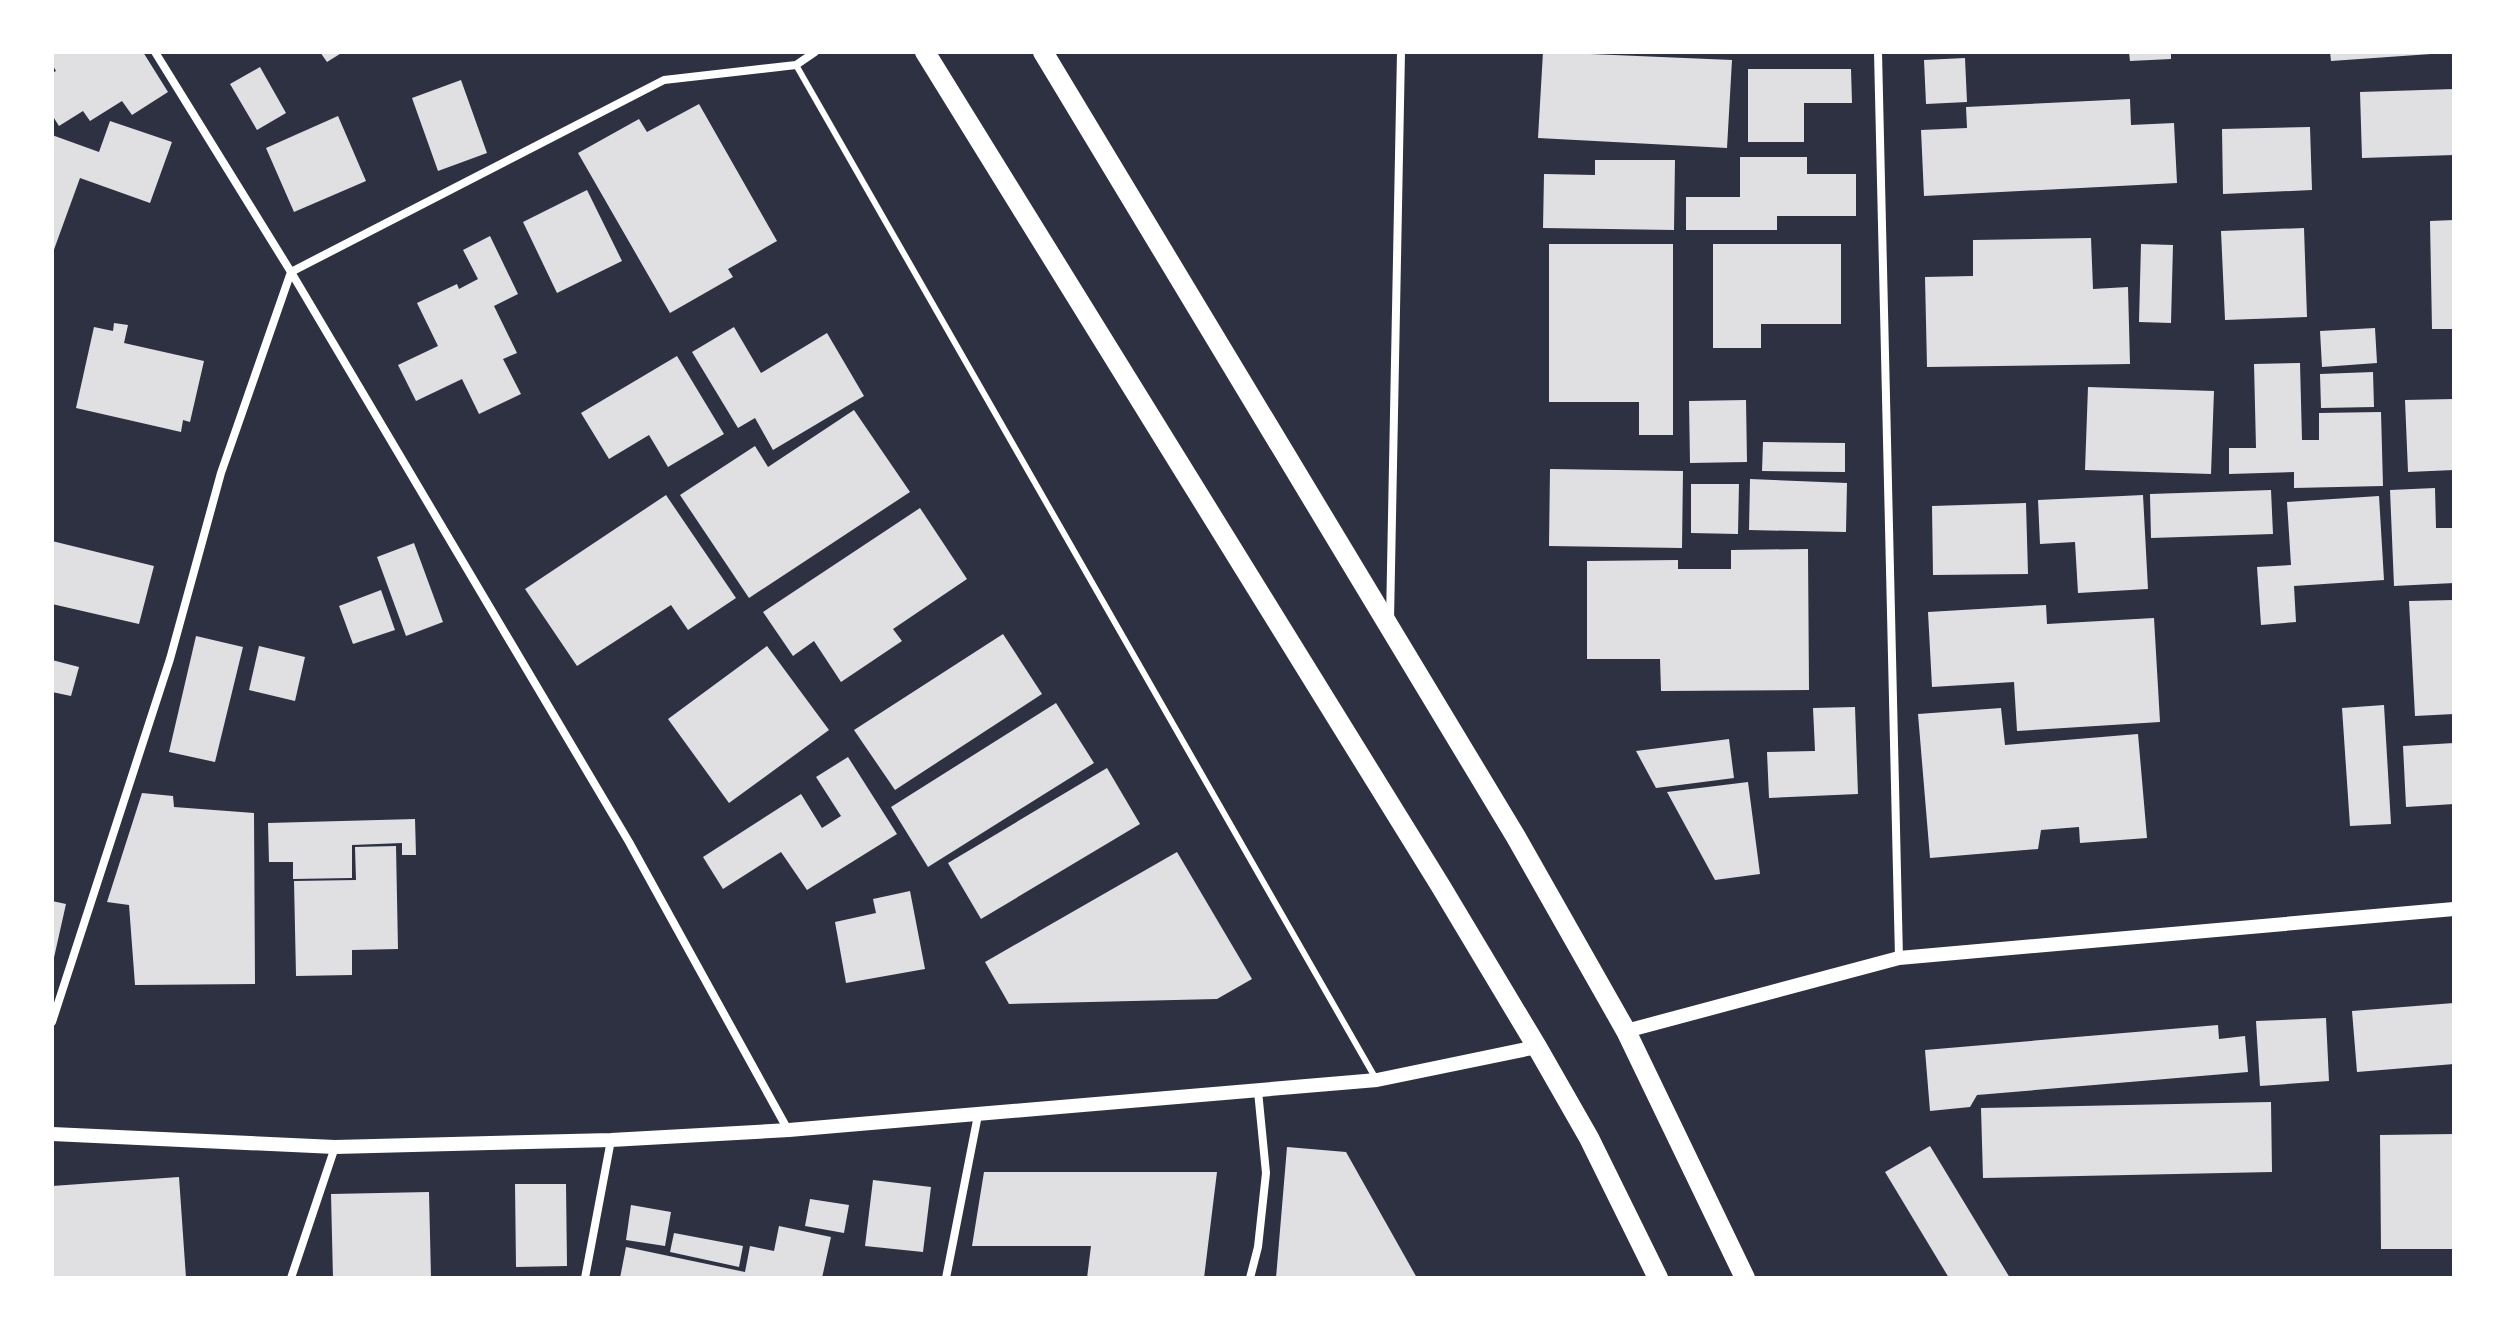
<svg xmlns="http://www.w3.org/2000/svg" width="2506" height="1330" font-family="'IBM Plex Sans',sans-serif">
  <rect width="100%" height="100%" fill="#2d3142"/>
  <path fill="#e0e0e3" d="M 56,52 L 143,52 L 168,92 L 132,115 L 122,101 L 90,121 L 83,111 L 59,126 L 52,115 L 52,73 L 56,71 L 52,64 L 52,54 Z
    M 320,52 L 343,52 L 327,62 Z
    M 1543,52 L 1732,60 L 1727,148 L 1538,138 Z
    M 2129,52 L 2171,52 L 2171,59 L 2130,61 Z
    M 2330,52 L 2431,52 L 2431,54 L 2331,61 Z
    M 1965,58 L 1967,102 L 1926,104 L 1924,60 Z
    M 260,67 L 286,113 L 257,130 L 230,84 Z
    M 1748,69 L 1851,69 L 1852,103 L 1804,103 L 1804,142 L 1748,142 Z
    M 461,80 L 487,153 L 438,171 L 412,98 Z
    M 2454,89 L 2454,155 L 2362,158 L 2360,92 Z
    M 2130,99 L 2131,125 L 2174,123 L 2177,183 L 1924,196 L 1921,130 L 1967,128 L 1966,107 Z
    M 699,104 L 777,241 L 728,269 L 733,277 L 670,313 L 578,153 L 639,119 L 647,132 Z
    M 338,116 L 366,181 L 294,212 L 266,148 Z
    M 110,121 L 172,142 L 150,203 L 80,178 L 52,255 L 52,135 L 99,152 Z
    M 2310,127 L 2312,190 L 2223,194 L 2222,129 Z
    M 1740,157 L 1807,157 L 1807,174 L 1856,174 L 1856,216 L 1777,216 L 1777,230 L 1686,230 L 1686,197 L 1740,197 Z
    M 1595,160 L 1675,160 L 1674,230 L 1543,228 L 1544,174 L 1595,175 Z
    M 587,190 L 622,261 L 557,293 L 523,222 Z
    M 2454,220 L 2454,329 L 2432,329 L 2430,221 Z
    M 2304,228 L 2307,317 L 2225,320 L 2221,231 Z
    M 490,236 L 518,294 L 494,306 L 517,353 L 503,359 L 521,394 L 479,414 L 462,379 L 416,401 L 398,365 L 438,346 L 417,303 L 457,284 L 459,289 L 478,279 L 463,250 Z
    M 2091,238 L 2093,289 L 2128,287 L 2130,364 L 1927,367 L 1925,277 L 1973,276 L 1973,240 Z
    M 1549,244 L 1673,244 L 1673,435 L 1639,435 L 1639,402 L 1549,402 Z
    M 1713,244 L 1841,244 L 1841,324 L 1761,324 L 1761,348 L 1713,348 Z
    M 2141,244 L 2173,245 L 2171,323 L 2139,322 Z
    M 114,323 L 128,325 L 124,343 L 204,361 L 190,422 L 183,420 L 181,432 L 76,408 L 94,327 L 113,331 Z
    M 734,327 L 761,373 L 827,333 L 864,396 L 773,450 L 755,418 L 738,428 L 692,352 Z
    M 2375,328 L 2377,363 L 2322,367 L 2320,331 Z
    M 677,356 L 724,434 L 668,467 L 649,435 L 609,459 L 581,413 Z
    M 2300,363 L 2302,440 L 2319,440 L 2319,413 L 2381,412 L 2383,486 L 2294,488 L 2294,472 L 2229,474 L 2229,448 L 2256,448 L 2254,364 Z
    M 2373,372 L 2374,407 L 2321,408 L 2320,374 Z
    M 2088,387 L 2214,391 L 2211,474 L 2085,470 Z
    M 2454,399 L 2454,470 L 2408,472 L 2405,400 Z
    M 1746,400 L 1747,462 L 1690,463 L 1689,401 Z
    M 854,410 L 910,492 L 749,598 L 680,495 L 755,446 L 768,467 Z
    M 1763,442 L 1845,443 L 1845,472 L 1762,471 Z
    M 1550,469 L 1683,471 L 1682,548 L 1549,546 Z
    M 1750,479 L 1847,483 L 1846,532 L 1749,530 Z
    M 1691,484 L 1739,484 L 1738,534 L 1691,533 Z
    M 2435,488 L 2436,528 L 2454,528 L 2454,583 L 2394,586 L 2390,490 Z
    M 2271,490 L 2273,534 L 2151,538 L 2150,494 Z
    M 666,495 L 736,598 L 688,630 L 671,605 L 577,666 L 525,589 Z
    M 2143,495 L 2148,589 L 2078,593 L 2075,542 L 2040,544 L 2038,500 Z
    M 2379,496 L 2384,580 L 2294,586 L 2296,622 L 2261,625 L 2257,567 L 2291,565 L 2287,502 Z
    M 2026,503 L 2028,574 L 1933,575 L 1932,506 Z
    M 920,508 L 967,579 L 893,629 L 902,641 L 841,682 L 814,641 L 793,656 L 763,612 Z
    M 52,541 L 154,566 L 139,624 L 52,604 Z
    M 414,543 L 443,622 L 406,636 L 377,557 Z
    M 1808,549 L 1809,690 L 1661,691 L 1660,659 L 1587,659 L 1587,561 L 1678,560 L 1678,569 L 1731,569 L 1731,550 Z
    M 381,590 L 395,630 L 353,644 L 339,606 Z
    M 2454,600 L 2454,714 L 2415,716 L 2409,601 Z
    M 2046,605 L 2047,624 L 2154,618 L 2160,722 L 2017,731 L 2014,682 L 1932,687 L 1928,612 Z
    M 1003,634 L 1042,694 L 895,790 L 854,730 Z
    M 196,636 L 243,647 L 215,762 L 169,752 Z
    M 259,646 L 305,657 L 295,701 L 249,690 Z
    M 767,646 L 829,730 L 729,803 L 668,719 Z
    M 52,660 L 79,667 L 71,696 L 52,692 Z
    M 1056,703 L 1094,763 L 928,867 L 891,807 Z
    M 2384,705 L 2391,824 L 2350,826 L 2342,708 Z
    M 1855,707 L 1858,794 L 1769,798 L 1767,752 L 1815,751 L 1813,708 Z
    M 2001,708 L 2005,745 L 2138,734 L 2147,838 L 2080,843 L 2079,827 L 2041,830 L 2038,849 L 1930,858 L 1918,714 Z
    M 1729,739 L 1734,778 L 1656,788 L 1636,751 Z
    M 2454,743 L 2454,804 L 2406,807 L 2403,746 Z
    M 848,757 L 897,834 L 807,890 L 781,852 L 723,889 L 703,857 L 801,794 L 822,828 L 841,816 L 816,777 Z
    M 1107,768 L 1140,824 L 981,919 L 948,863 Z
    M 1748,782 L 1760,874 L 1715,880 L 1667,792 Z
    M 142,793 L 173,796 L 174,807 L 254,813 L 255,984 L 135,985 L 129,905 L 107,902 Z
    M 415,819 L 416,855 L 402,855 L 402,843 L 352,845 L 352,878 L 293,879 L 293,862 L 269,862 L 268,823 Z
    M 396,846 L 398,949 L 352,950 L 352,975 L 296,976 L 294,881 L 356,880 L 355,847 Z
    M 1177,852 L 1252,979 L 1217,999 L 1009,1004 L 985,962 Z
    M 910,891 L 925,969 L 846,983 L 835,922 L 876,913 L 873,899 Z
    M 52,901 L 66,904 L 53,962 L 52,962 Z
    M 2454,1003 L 2454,1064 L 2357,1072 L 2352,1011 Z
    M 2326,1018 L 2329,1081 L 2260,1086 L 2256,1021 Z
    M 2218,1025 L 2219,1039 L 2245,1036 L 2248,1072 L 1977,1095 L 1970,1107 L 1930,1111 L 1925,1050 Z
    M 2271,1102 L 2272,1172 L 1983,1178 L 1981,1108 Z
    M 2454,1134 L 2454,1249 L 2381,1249 L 2380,1135 Z
    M 1930,1146 L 2010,1278 L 1949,1278 L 1885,1172 Z
    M 1287,1147 L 1346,1152 L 1417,1278 L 1276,1278 Z
    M 984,1172 L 1217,1172 L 1204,1278 L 1087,1278 L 1091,1246 L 972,1246 Z
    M 179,1177 L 186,1278 L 52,1278 L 52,1186 Z
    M 873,1180 L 931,1187 L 923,1252 L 865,1246 Z
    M 515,1184 L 566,1184 L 567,1266 L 516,1267 Z
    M 429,1192 L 431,1278 L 333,1278 L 331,1194 Z
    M 810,1199 L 849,1205 L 844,1233 L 805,1226 Z
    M 631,1205 L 671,1212 L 665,1246 L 626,1240 Z
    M 779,1226 L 831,1237 L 822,1278 L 620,1278 L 626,1247 L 745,1272 L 750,1246 L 774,1251 Z
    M 674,1233 L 743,1246 L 739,1267 L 670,1252 Z"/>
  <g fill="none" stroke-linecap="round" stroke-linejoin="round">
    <path stroke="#fff" stroke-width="6" d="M 796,65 L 1376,1079"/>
    <path stroke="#fff" stroke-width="8" d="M 155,52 L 291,272 L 629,842 L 788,1130
      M 1878,52 L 1899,958
      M 1390,620 L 1401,52
      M 52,1022 L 170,659 L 221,473 L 291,272 L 664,80 L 796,65 L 815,52
      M 291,1278 L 335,1147
      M 585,1278 L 611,1140
      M 946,1278 L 978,1115
      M 1250,1278 L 1258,1247 L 1266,1173 L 1258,1091"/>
    <path stroke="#fff" stroke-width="14" d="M 1626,1031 L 1899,958 L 2454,909
      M 52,1134 L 335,1147 L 611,1140 L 789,1130 L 1377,1080 L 1537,1047"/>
    <path stroke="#fff" stroke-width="20" d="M 925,52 L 1440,885 L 1537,1047 L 1589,1138 L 1658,1278
      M 1043,52 L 1516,837 L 1626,1031 L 1745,1278"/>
  </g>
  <rect width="2506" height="1330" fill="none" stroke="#ffffff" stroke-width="108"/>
</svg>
